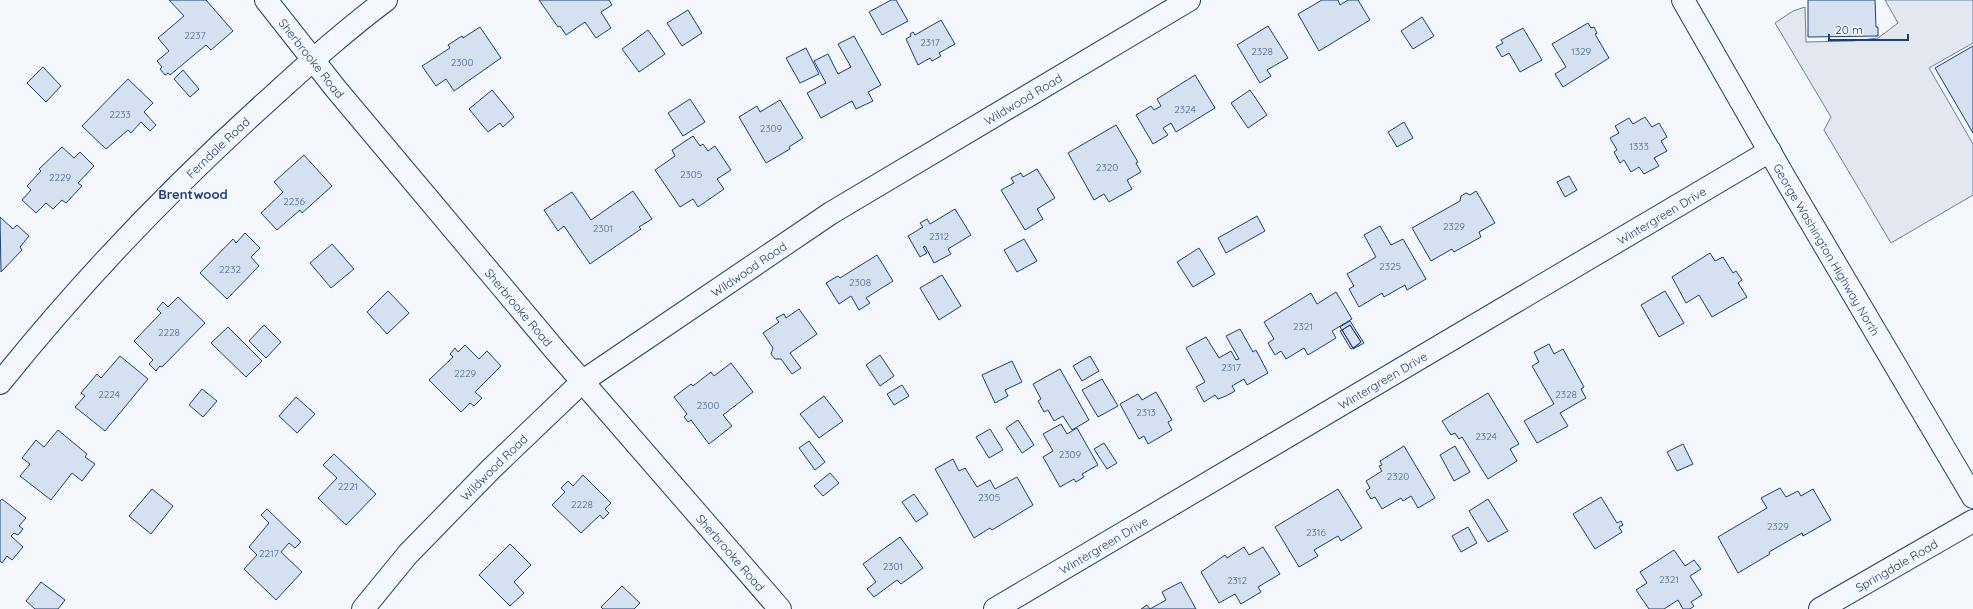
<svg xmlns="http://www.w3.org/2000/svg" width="1973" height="609" font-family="Quicksand,sans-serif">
  <rect width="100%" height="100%" fill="#f4f7fb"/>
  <path fill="#e3e8f0" stroke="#687fa3" d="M 1885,0 L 1973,0 L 1973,43 L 1929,68 L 1973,144 L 1973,195 L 1891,243 L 1824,130 L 1831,117 L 1775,23 L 1793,11 L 1805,7 L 1806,42 L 1853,41 L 1878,38 L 1898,23 Z"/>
  <path fill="#d5e0f0" stroke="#1d3f73" d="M 169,0 L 206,0 L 233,31 L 211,50 L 206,45 L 170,75 L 168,73 L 165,75 L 160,69 L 162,67 L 157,61 L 169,51 L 158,38 L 184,16 Z
    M 539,0 L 609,0 L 612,5 L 601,12 L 611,28 L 596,38 L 585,22 L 566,35 L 560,26 L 558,27 Z
    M 891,0 L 896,0 L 908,21 L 882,35 L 869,12 Z
    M 1322,0 L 1338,0 L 1340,5 L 1348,0 L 1358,0 L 1370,20 L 1319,51 L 1298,14 Z
    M 1808,0 L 1875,0 L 1876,27 L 1878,27 L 1878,36 L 1808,37 Z
    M 688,10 L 702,33 L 682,46 L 667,23 Z
    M 1422,17 L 1434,36 L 1413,49 L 1401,31 Z
    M 941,20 L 955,44 L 939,53 L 941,56 L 932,61 L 930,58 L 918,65 L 906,39 L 911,36 L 910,34 L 913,32 L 915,35 Z
    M 1588,23 L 1591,28 L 1594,27 L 1597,33 L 1595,34 L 1609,58 L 1563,87 L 1555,74 L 1566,67 L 1552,44 Z
    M 1268,26 L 1288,58 L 1267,70 L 1271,76 L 1260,83 L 1237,45 Z
    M 480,27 L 501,58 L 454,91 L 446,79 L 436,86 L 422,66 L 450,48 L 448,45 L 462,36 L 463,38 Z
    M 1523,28 L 1542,60 L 1520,72 L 1509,53 L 1502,57 L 1496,47 L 1503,43 L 1501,40 Z
    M 648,30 L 665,54 L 639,72 L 622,49 Z
    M 854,36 L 881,85 L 868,92 L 873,101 L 856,109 L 852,101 L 821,118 L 807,93 L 826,83 L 814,61 L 828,54 L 838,74 L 851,67 L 838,44 Z
    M 1973,46 L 1973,133 L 1935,68 Z
    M 806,48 L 819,74 L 800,83 L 786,58 Z
    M 43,67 L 61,86 L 46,102 L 27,83 Z
    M 183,70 L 199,89 L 190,97 L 174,79 Z
    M 1195,75 L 1215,108 L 1176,132 L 1171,123 L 1163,128 L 1168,135 L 1153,144 L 1136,115 L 1151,106 L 1154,110 L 1161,106 L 1157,99 Z
    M 128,79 L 153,103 L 144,112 L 156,125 L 150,131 L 141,122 L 131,133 L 128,130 L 106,149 L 82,126 Z
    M 492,90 L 514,117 L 503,127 L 500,123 L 488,132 L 469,109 Z
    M 1250,90 L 1267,115 L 1248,128 L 1231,103 Z
    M 690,99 L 705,122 L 683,136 L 668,113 Z
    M 780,100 L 803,138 L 789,147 L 790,149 L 766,163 L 739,117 L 757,106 L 760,112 Z
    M 1645,117 L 1652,127 L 1659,123 L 1667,137 L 1661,141 L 1667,151 L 1654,158 L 1659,166 L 1644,174 L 1639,167 L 1631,172 L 1624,160 L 1620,163 L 1614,152 L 1617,150 L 1610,138 L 1619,133 L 1615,126 L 1629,118 L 1633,124 Z
    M 1404,122 L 1413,138 L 1397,147 L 1388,132 Z
    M 1116,125 L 1138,162 L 1136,163 L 1141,172 L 1127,180 L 1132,189 L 1109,202 L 1104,194 L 1094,200 L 1068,153 Z
    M 693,136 L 700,146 L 703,144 L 708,151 L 715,146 L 731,170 L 717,179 L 724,189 L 698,207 L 693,199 L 680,207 L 655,170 L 675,156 L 672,150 Z
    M 62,147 L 74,158 L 80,152 L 94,166 L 78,183 L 82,186 L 66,203 L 62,200 L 53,209 L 46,203 L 36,213 L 22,200 L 31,190 L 27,186 L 41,171 L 39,169 Z
    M 304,155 L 332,186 L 302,213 L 300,210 L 277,230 L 261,213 L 283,192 L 274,182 Z
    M 1037,169 L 1055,198 L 1037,209 L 1043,219 L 1025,230 L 1001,190 L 1014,183 L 1011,178 L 1021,173 L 1023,177 Z
    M 1569,176 L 1577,190 L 1565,197 L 1557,182 Z
    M 633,191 L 652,219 L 639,227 L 641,229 L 590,264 L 564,226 L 558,231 L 544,210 L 572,192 L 591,220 Z
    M 1476,191 L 1495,223 L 1479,232 L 1481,237 L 1454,252 L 1452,249 L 1431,261 L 1412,228 L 1460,201 L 1461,196 L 1466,193 L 1470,195 Z
    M 955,209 L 971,235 L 948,249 L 951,254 L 934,263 L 925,246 L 923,247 L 927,253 L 920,257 L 908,236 L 923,227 L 920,223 L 927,219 L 930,224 Z
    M 1257,216 L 1265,231 L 1226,253 L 1218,238 Z
    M 0,217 L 13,229 L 17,225 L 29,236 L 20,247 L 22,250 L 1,272 Z
    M 1380,226 L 1391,245 L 1403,239 L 1426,279 L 1407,290 L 1405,285 L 1384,297 L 1382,293 L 1359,307 L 1349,289 L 1354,286 L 1347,274 L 1376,257 L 1364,235 Z
    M 245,233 L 260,248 L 251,257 L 259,266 L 227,299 L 200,273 L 233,239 L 236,243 Z
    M 1024,239 L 1037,261 L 1017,272 L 1004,250 Z
    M 332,244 L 354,269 L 331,288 L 310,263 Z
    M 1199,248 L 1215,274 L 1193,287 L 1177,262 Z
    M 1710,253 L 1715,261 L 1723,257 L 1733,273 L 1736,271 L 1742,280 L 1738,283 L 1747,297 L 1712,317 L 1699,295 L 1686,303 L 1672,277 Z
    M 877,255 L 893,281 L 866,298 L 870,303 L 859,310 L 851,296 L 839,304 L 826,283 L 838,276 L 840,278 Z
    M 942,275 L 961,306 L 939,320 L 920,288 Z
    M 388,291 L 409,313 L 387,334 L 367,312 Z
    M 1665,291 L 1684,323 L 1659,337 L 1641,305 Z
    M 1336,292 L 1352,319 L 1332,331 L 1336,338 L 1308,355 L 1304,348 L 1286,359 L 1281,351 L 1275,355 L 1268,343 L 1274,339 L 1264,322 L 1311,293 L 1317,304 Z
    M 178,297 L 205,323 L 162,367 L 160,366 L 156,371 L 149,364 L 153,360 L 134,341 L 161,313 L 157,309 L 163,302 L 168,307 Z
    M 799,309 L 817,334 L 790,353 L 801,368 L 792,374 L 781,359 L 775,359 L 771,354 L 773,348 L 763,333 L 779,322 L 776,318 L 784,314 L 786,318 Z
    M 1350,321 L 1364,343 L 1353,349 L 1361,342 L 1350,325 L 1342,330 L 1340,327 Z
    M 264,325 L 281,342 L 266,358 L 249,341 Z
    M 1350,325 L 1361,342 L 1353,348 L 1342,330 Z
    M 228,327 L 262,361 L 246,377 L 211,343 Z
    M 1240,329 L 1253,352 L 1256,350 L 1268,373 L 1247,385 L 1244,379 L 1232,386 L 1235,391 L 1226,396 L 1218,399 L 1215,395 L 1204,402 L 1196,387 L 1205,382 L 1186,348 L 1206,337 L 1219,358 L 1231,351 L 1236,360 L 1239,359 L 1226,336 Z
    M 1342,330 L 1353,348 L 1351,349 L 1340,331 Z
    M 1549,344 L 1554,354 L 1563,349 L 1584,387 L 1581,389 L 1586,398 L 1560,413 L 1568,426 L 1537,443 L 1524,421 L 1554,404 L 1532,366 L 1539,362 L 1534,352 Z
    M 465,345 L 479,359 L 487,351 L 501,366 L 475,392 L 482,398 L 474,406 L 470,403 L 461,412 L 429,380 L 453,357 L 450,354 L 455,348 L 458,352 Z
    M 880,355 L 894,376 L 880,386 L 866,365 Z
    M 120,356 L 148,379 L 105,431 L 75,407 L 85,396 L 81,393 L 97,374 L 101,378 Z
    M 1090,356 L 1099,371 L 1082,381 L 1073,366 Z
    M 1012,361 L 1022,382 L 1005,390 L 1008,396 L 995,403 L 982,375 Z
    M 731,363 L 753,392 L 723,415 L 732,426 L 709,444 L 691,420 L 688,422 L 684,417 L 687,414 L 674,397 L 691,384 L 693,386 L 711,372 L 714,376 Z
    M 1060,369 L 1089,420 L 1072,430 L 1063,416 L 1054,421 L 1048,410 L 1044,412 L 1038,401 L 1041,399 L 1033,384 Z
    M 1102,379 L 1118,406 L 1098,417 L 1082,390 Z
    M 902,385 L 909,396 L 894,405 L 887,394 Z
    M 202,389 L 217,401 L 203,417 L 189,405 Z
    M 1156,392 L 1172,420 L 1168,422 L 1172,430 L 1148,444 L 1144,436 L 1139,439 L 1120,404 L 1138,394 L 1142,400 Z
    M 1488,393 L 1519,444 L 1510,449 L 1517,461 L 1488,479 L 1462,437 L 1459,439 L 1455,433 L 1451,435 L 1442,421 Z
    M 824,396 L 843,421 L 819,438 L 800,414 Z
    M 296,397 L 315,414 L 297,433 L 279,416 Z
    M 1018,420 L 1034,445 L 1022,453 L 1006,428 Z
    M 1061,424 L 1067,434 L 1077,428 L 1098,465 L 1082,474 L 1084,477 L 1076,482 L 1074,479 L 1060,487 L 1043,457 L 1053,451 L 1043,434 Z
    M 990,429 L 1003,450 L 989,458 L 976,437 Z
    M 58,430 L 87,454 L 85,457 L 95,464 L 82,481 L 72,473 L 51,500 L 20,476 L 30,464 L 22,458 L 36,440 L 44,447 Z
    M 809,441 L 825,462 L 815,470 L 799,448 Z
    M 1104,443 L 1117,463 L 1107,469 L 1094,449 Z
    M 1683,444 L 1693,464 L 1677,471 L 1667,452 Z
    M 1404,446 L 1435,498 L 1418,508 L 1411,496 L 1403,501 L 1401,498 L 1382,509 L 1375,497 L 1371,499 L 1366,491 L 1370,488 L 1366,481 L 1382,471 L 1379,466 L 1382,465 L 1380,461 Z
    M 1455,446 L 1470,472 L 1454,481 L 1440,455 Z
    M 334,454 L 376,494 L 346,525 L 318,498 L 337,478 L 323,465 Z
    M 953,459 L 959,471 L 965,468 L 977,487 L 990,480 L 995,489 L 1017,477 L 1033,505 L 992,530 L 990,528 L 974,538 L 935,469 Z
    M 830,473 L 839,483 L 823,496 L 814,486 Z
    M 583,475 L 611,503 L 605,509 L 609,513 L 603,519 L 600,515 L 581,533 L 552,505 L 565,492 L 561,488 L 568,481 L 573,486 Z
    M 1780,488 L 1786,497 L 1798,491 L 1801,496 L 1813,489 L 1831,520 L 1803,536 L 1802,533 L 1769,552 L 1770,554 L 1738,573 L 1718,537 L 1767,508 L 1761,498 Z
    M 152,489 L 173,506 L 151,534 L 129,516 Z
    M 1338,489 L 1362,528 L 1341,541 L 1338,536 L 1314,550 L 1318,556 L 1299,567 L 1275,527 Z
    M 914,494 L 928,514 L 916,522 L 902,502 Z
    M 1601,497 L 1617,523 L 1621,521 L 1623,525 L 1619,527 L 1622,532 L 1595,549 L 1573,514 Z
    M 2,499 L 26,518 L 19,526 L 23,529 L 18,535 L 14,533 L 11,536 L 23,547 L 12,560 L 7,556 L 2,563 L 0,561 L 0,501 Z
    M 1488,499 L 1508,531 L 1488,542 L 1469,511 Z
    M 267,509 L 301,542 L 295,548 L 289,543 L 281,552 L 302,572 L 276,600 L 244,569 L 257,555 L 249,547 L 269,523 L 261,515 Z
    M 1468,527 L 1477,543 L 1461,552 L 1452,536 Z
    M 900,537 L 923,568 L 901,584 L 897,580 L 874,597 L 867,589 L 876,582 L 863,564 Z
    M 510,544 L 531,565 L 514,582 L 524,593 L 510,606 L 479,575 Z
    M 1244,547 L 1249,555 L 1263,547 L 1280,574 L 1258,587 L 1261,592 L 1241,604 L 1235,594 L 1219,603 L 1201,572 L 1225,555 L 1227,558 Z
    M 1674,550 L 1685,566 L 1694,560 L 1701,569 L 1690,576 L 1702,595 L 1691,602 L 1694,606 L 1690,609 L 1683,609 L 1678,600 L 1664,609 L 1649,609 L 1636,590 L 1647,583 L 1640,572 Z
    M 41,582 L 65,600 L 58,609 L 35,609 L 26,601 Z
    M 1181,582 L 1196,609 L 1141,609 L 1147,605 L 1150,609 L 1166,600 L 1162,592 Z
    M 622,586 L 640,603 L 634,609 L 603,609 L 601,607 Z"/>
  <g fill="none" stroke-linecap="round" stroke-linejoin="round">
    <g stroke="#1d3f73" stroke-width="24">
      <g id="minor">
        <path id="s1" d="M 266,0 L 336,89 L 555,350 L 780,609"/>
        <path id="s2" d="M 0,383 C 80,283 169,190 264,104 C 304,68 343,32 386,0"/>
        <path id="s3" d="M 363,609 L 408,554 L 491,469 L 583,381 L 831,213 L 1189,0"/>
        <path id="s4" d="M 995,609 L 1770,151"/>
        <path id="s5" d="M 1820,609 L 1973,521"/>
      </g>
    </g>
    <g stroke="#1d3f73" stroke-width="24">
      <g id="major">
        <path id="s6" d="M 1683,0 L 1786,180 L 1973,497"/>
      </g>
    </g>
    <use href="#minor" stroke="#f4f7fb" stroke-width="22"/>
    <use href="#major" stroke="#f4f7fb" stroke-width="22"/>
  </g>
  <g text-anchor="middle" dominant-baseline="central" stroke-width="3" stroke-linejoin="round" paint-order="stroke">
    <g font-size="10" fill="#4b6792">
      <text x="195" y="35">2237</text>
      <text x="930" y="42">2317</text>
      <text x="1262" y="51">2328</text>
      <text x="1581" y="51">1329</text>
      <text x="462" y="62">2300</text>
      <text x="1185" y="109">2324</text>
      <text x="120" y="114">2233</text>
      <text x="771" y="128">2309</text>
      <text x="1639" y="146">1333</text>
      <text x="1107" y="167">2320</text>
      <text x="691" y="174">2305</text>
      <text x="60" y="177">2229</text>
      <text x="294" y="201">2236</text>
      <text x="1454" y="226">2329</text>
      <text x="603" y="228">2301</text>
      <text x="939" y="236">2312</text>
      <text x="1390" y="266">2325</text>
      <text x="230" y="269">2232</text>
      <text x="860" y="282">2308</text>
      <text x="1303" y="326">2321</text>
      <text x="169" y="332">2228</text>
      <text x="1231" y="367">2317</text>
      <text x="465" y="373">2229</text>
      <text x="109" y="394">2224</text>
      <text x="1566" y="394">2328</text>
      <text x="708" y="405">2300</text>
      <text x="1146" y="412">2313</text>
      <text x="1486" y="436">2324</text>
      <text x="1070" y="454">2309</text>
      <text x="1398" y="476">2320</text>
      <text x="348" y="486">2221</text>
      <text x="989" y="497">2305</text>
      <text x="582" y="504">2228</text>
      <text x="1778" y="526">2329</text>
      <text x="1316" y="532">2316</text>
      <text x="269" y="553">2217</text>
      <text x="893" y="566">2301</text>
      <text x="1669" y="579">2321</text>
      <text x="1237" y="580">2312</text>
    </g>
    <g font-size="12" fill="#1d3f73" stroke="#f4f7fb">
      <text stroke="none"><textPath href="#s1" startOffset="74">Sherbrooke Road</textPath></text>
      <text stroke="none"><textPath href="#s3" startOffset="840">Wildwood Road</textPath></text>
      <text stroke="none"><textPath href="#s2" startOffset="321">Ferndale Road</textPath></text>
      <text stroke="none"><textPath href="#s4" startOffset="774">Wintergreen Drive</textPath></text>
      <text stroke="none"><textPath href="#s6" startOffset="288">George Washington Highway North</textPath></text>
      <text stroke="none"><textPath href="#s3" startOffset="517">Wildwood Road</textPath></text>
      <text stroke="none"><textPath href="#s1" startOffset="398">Sherbrooke Road</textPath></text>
      <text stroke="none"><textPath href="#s4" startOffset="450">Wintergreen Drive</textPath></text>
      <text stroke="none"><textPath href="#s3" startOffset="193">Wildwood Road</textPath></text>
      <text stroke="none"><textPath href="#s4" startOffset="126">Wintergreen Drive</textPath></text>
      <text stroke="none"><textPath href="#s1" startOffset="722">Sherbrooke Road</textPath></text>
      <text stroke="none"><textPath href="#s5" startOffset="88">Springdale Road</textPath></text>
    </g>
    <g font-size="13" font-weight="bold" fill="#1d3f73" stroke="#f4f7fb">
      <text x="193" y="194">Brentwood</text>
    </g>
  </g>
  <path d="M1829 34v6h79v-6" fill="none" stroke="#1d3f73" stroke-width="2"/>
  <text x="1835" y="34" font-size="12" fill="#1d3f73" stroke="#f4f7fb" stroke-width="3" paint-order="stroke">20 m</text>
</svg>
